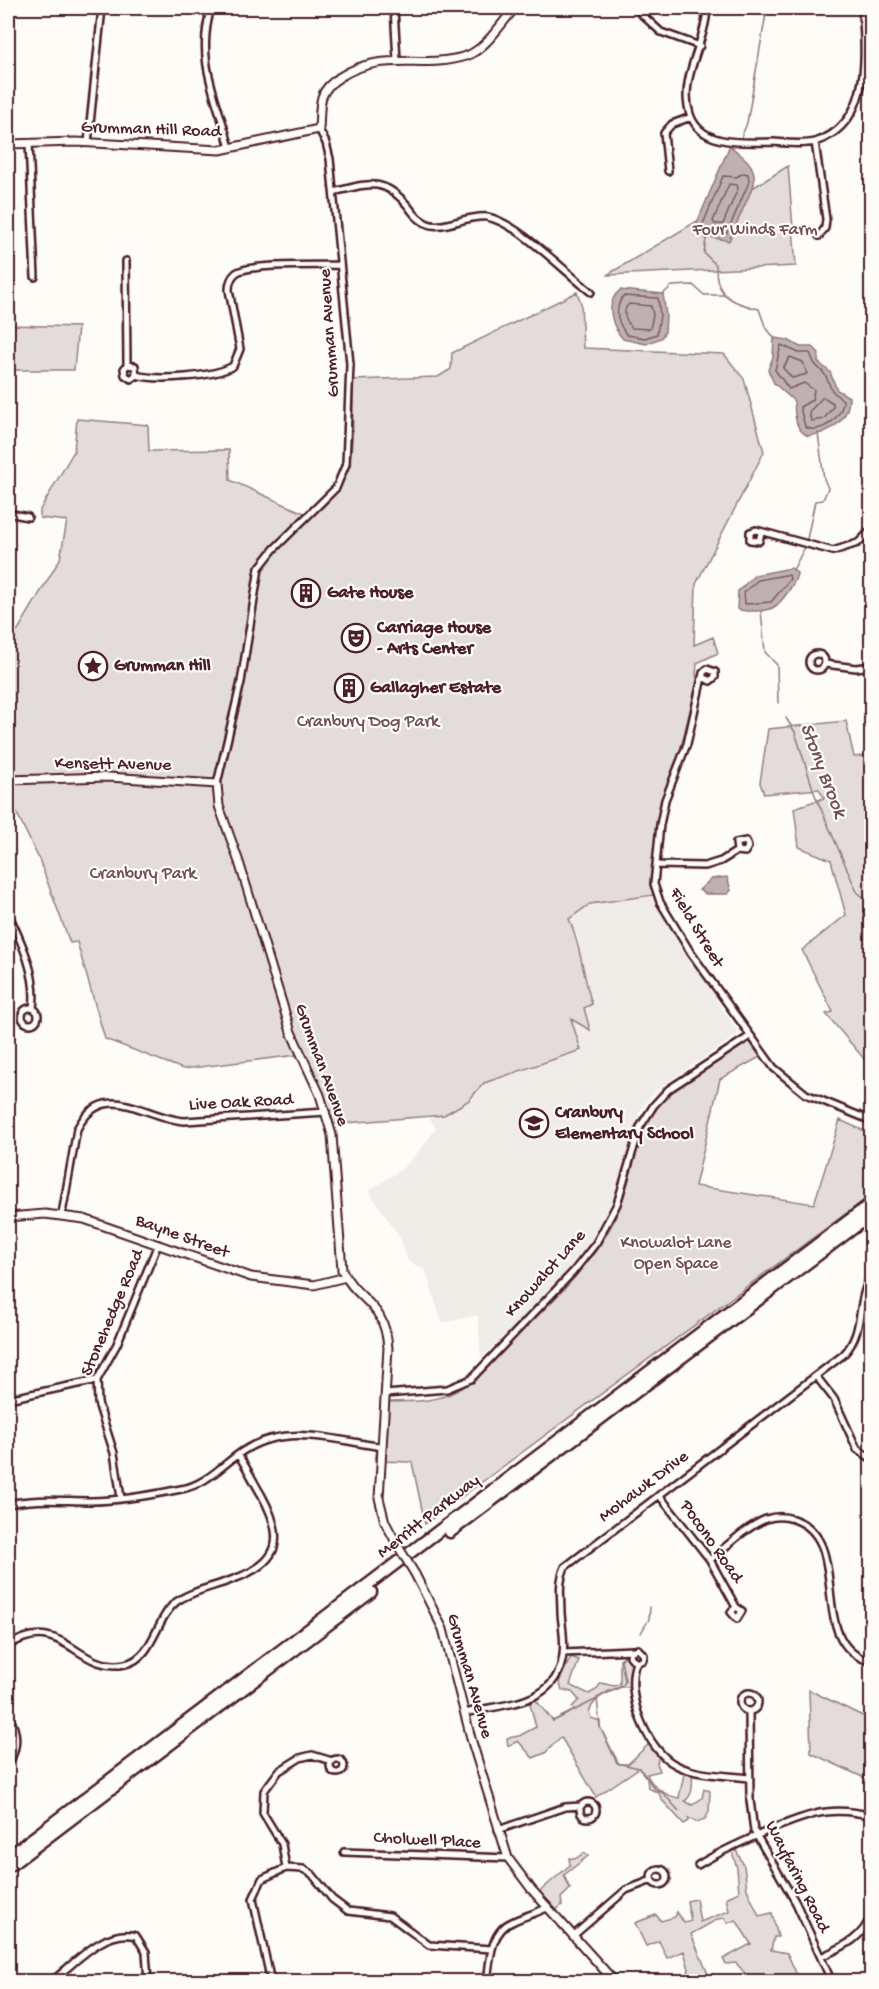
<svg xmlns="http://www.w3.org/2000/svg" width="879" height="1989" font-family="'Gochi Hand',sans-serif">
  <rect width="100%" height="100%" fill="#fdfcf7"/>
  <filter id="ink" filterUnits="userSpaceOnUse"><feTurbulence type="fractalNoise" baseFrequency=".0167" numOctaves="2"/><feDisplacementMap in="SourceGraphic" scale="12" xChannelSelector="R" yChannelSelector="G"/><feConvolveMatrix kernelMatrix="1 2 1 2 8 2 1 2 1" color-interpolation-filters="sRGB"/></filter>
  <g filter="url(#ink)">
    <path fill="#f0ece8" d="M 654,896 L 662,915 L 739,1034 L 659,1088 L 649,1098 L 639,1113 L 620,1182 L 600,1229 L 588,1247 L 529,1313 L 481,1358 L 478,1315 L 442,1323 L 426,1271 L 408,1261 L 400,1238 L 369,1191 L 402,1169 L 421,1149 L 436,1128 L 429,1117 L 444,1115 L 468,1101 L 484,1083 L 581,1050 L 570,1016 L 592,1004 L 583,974 L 578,938 L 569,919 L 590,904 Z"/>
    <path fill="#e3dcda" stroke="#967e82" stroke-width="1.5" d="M 788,166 L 796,266 L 607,275 L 769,178 Z
      M 577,292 L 581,303 L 583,348 L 724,354 L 744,379 L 764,452 L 696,584 L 694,645 L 713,637 L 718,653 L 697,663 L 696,676 L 698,679 L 680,751 L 661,802 L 657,823 L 657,884 L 661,894 L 590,904 L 569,919 C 581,946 583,976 592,1004 L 584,1008 L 590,1030 L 571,1019 L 581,1050 L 484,1083 L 468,1101 L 444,1115 L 334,1124 L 326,1102 L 284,1020 L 297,1055 L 183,1069 L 105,1039 L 77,942 L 70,943 L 39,859 L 8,795 L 8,784 L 51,782 L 111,774 L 8,778 L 8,636 L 18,630 L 60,559 L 67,521 L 40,518 L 40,510 L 74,451 L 77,419 L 148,425 L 149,451 L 229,450 L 230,480 L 306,514 L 255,568 L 247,638 L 252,633 C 254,613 253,587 262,569 C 280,534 331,513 345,476 C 356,448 352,410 353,380 L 438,377 L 451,369 L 452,353 Z
      M 9,325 L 78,327 L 74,370 L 8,370 Z
      M 846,721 L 854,757 L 871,755 L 871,1067 L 826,1014 L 833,1012 L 802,950 L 846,915 L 831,860 L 799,847 L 794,808 L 824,798 L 819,789 L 764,794 L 760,783 L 768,729 Z
      M 749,1040 L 760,1057 L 720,1079 L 695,1186 L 814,1204 L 840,1120 L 871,1134 L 871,1195 L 425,1524 L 412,1462 L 375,1461 L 385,1402 C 409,1401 434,1403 456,1391 C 476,1381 492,1361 507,1346 C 544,1309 587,1272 612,1225 C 630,1192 632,1147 649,1118 C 667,1086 719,1061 749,1040 Z
      M 631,1651 L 634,1662 L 631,1687 C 614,1685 595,1696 589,1712 L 591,1718 L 600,1721 L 600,1727 L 619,1764 L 628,1764 L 652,1741 L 660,1751 L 657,1763 L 660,1771 L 647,1774 C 651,1786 666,1796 679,1798 L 685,1769 L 692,1770 C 692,1781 695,1793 685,1801 L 692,1805 L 702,1798 L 704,1789 L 710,1791 L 709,1812 L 705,1819 L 697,1822 L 688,1818 L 689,1821 L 684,1824 L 662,1800 L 659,1793 L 648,1788 L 647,1778 L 639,1768 L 596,1797 L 561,1737 L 545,1753 L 533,1758 L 518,1741 L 508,1746 L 507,1738 L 519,1736 L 536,1727 L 529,1700 L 534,1698 L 553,1721 L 575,1710 L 572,1707 L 579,1700 L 572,1692 L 562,1690 L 559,1682 L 571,1657 L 579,1660 L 570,1685 L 589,1694 L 596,1690 L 601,1683 L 614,1686 L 620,1684 L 620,1659 Z
      M 809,1690 L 871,1720 L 871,1781 L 811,1753 Z
      M 736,1850 L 744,1866 L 747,1889 L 759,1916 L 772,1913 L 778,1937 L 774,1937 L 771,1950 L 787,1953 L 797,1975 L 783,1981 L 752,1981 L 736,1963 L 726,1964 L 723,1959 L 751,1944 L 736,1920 L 728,1923 L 724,1918 L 718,1919 L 691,1934 L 711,1981 L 686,1981 L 689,1969 L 684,1951 L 667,1958 L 659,1941 L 646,1946 L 635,1923 L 656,1915 L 661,1921 L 675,1917 L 677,1912 L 684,1923 L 691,1921 L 687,1901 L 696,1899 L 700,1922 L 729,1911 L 726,1898 L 739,1892 L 737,1868 L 732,1852 Z
      M 584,1853 L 588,1856 L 564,1875 L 570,1889 L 561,1898 L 562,1905 L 553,1913 L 538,1893 L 570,1865 L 569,1858 L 575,1859 Z"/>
    <path fill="#c0b1b1" stroke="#91777b" stroke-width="1.5" d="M 730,145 C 740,157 757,161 754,184 L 729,241 L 710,237 L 706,239 L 697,228 L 697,223 Z
      M 620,290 L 663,294 L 666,315 L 665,332 L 661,338 L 646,344 L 623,339 C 612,327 604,303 620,290 Z
      M 774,338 L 788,340 L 800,347 L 813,347 L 819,353 L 818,362 L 830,372 L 837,390 L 849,397 C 849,421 830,433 808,436 C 794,429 795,415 794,401 L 774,383 L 768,370 L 773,357 Z
      M 791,568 L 797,573 C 797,581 781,603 774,607 C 766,612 744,612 737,609 L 738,591 L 755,575 Z
      M 727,877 L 731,890 L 728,894 L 706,894 L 699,890 L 711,879 Z"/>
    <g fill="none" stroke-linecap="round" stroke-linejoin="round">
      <path stroke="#795961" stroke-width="1.5" d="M 744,173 L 748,174 L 749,182 L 727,233 L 706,231 L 703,224 L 723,176 L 736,177 Z
        M 729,184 L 737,185 L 738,188 L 723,224 L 715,224 L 713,221 Z
        M 623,296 L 658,298 L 660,315 L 657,334 L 645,338 L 627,335 C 617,323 614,309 623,296 Z
        M 629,304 L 651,306 L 653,315 L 650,329 L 632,328 C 626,321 621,311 629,304 Z
        M 781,345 L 799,353 L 810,353 C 817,369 811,360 823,372 C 832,382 824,387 843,400 C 844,416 821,436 805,427 L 800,407 L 812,400 L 814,390 L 804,383 L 789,389 L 775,370 Z
        M 790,357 L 803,362 L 807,374 L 792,378 L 783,368 Z
        M 823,397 L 833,403 L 833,407 L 824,419 L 811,421 L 809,412 Z
        M 785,575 L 789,575 L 790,579 L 771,602 L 745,604 L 744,592 L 758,580 Z"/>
      <path stroke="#91777b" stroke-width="1.5" d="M 741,138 L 747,123 L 767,8
        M 706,239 L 704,253 L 716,265 C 715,297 732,302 759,309 L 765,326 L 775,339
        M 663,294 L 672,286 L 693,285 L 704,295 L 725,295
        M 807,539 L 815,501 L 823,500 L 828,488 L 824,479 L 818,433
        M 793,570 L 805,547
        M 761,611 L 765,652 L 777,665 L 778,703
        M 786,718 L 795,732 L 815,795 L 857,892 L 871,903 L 872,908
        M 641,1633 L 649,1619 L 650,1607
        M 626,1654 L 621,1660 L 625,1681 L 623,1686 L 597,1698 L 600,1727 L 617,1763 L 639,1768 L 655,1789 L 663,1793 L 679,1811
        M 553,1721 L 597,1699"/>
      <g stroke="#4a1f2b" stroke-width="10">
        <path id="minor" d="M 211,8 C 195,61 217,98 230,148
          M 394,8 L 397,60
          M 707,8 C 706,43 678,79 690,114 C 701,148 746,142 774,142 C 787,143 802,145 815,142 C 826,139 838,131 845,122 C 869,94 865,42 862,8
          M 639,12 L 661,32 L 700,46
          M 815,142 L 826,219 L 825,228 L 819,236
          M 29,143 L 35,277
          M 88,143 L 102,8
          M 668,171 L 664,133 L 672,124 L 691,117
          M 334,192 C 367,184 383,176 408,206 C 413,213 419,221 428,224 C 443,230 467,215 487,217 C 517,222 565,272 591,292
          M 126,261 L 127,365
          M 136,375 L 135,366 L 127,365 L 124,369 L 125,375 L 131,379 L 136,375 C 157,381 215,377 233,366 L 240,349 L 229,290 C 229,284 230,278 236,273 C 250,263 319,266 340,265
          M 8,513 L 28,517
          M 761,533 L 759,541 L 750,540 L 750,532 L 756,530 L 833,551 L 858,543 L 872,529
          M809 662a8 8 0 1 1 16 0a8 8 0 1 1-16 0Z
          M 825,664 L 856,668 L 872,666
          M 703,677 L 710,681 L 715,677 L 715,672 L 707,669 L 703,673 L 687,744 L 665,800 L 660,825 L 654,884 L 660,902 L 691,953 L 774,1068 L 806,1094 L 872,1121
          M 217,784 L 241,682 L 259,568 L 274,549 L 336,488 L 346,464 L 350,364 L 330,159 L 326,143 L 319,129
          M 656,865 L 705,866 L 721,861 L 737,851 L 745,852 L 748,847 L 746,841 L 736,843 L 737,851
          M 8,913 C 21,941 38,976 33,1008
          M22 1016a8 8 0 1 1 16 0a8 8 0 1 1-16 0Z
          M 62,1214 L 77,1129 C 104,1077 146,1119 185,1121 L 326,1112
          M 816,1376 L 834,1399 L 857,1449 L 872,1459
          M 385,1394 L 447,1389 L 471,1379 L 573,1272 L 596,1243 L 617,1204 L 640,1127 L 654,1105 L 669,1089 L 750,1036
          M 8,1399 L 97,1380
          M 659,1495 L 710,1560 L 736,1607 L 742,1611 L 737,1619 L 731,1612 L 736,1607
          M 121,1498 L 114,1453 L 98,1403 L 97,1380 L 117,1344 L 158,1244
          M 8,1504 C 35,1498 62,1501 90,1501 C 120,1501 152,1495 181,1489 C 206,1485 223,1464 243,1451 C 285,1423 336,1440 382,1447
          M 710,1560 C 727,1546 746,1527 766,1519 C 775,1516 784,1516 793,1519 C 856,1539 803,1645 872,1662
          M 8,1646 C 63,1611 77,1674 125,1664 C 154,1658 155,1619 176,1602 C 191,1591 213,1587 231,1580 C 281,1563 286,1539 261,1494 C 253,1481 247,1467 238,1455
          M 564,1653 L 633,1650
          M 636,1663 L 630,1656 L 631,1651 L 638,1649 L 644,1655 L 643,1660 L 636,1663 C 624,1693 647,1751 676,1765 C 697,1776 727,1775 750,1778
          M740 1702a9 9 0 1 1 18 0a9 9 0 1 1-18 0Z
          M 749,1711 L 750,1800 L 754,1831 L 796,1903 L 832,1982
          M 465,1713 C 504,1703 557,1706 563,1655 C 565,1641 562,1626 561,1613 C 561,1597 558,1582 565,1567 L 843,1355 C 866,1332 855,1301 872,1275
          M 8,1716 C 19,1732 18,1748 8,1765
          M330 1766a7 7 0 1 1 14 0a7 7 0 1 1-14 0Z
          M580 1810a8 8 0 1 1 16 0a8 8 0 1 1-16 0Z
          M 498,1830 L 565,1807 L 581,1806
          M 344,1852 L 508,1858
          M 698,1865 C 722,1850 798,1815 826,1812 C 841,1810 857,1812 872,1816
          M 286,1868 L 282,1844 L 263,1813 L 264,1791 L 279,1771 L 300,1758 L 312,1755 L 332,1761
          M651 1877a8 8 0 1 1 16 0a8 8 0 1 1-16 0Z
          M 573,1936 L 626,1890 L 652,1880
          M 821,1957 C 845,1946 862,1939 872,1914
          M 51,1982 C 75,1963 104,1928 136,1936 L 146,1952 L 148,1982
          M 271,1982 L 253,1899 L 262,1879 L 286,1868 L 303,1869 L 312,1874 L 332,1899 L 348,1911 L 390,1916 L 429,1945 L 492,1949
          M 487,1982 C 490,1961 490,1931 512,1922 C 523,1916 536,1914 548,1907"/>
      </g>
      <g stroke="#4a1f2b" stroke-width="11">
        <path id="tertiary" d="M 8,144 L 76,142 L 220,150 L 319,129 C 320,119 319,107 322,97 C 325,88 332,82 340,77 C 383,49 422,70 466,56 C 485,50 502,22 515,8
          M 8,780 L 108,777 L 217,784 L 219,806 L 239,862 L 291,1032 L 320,1095 L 332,1135 L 342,1270 C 358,1303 385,1301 388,1348 L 379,1498 L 385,1522 L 398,1546
          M 8,1217 L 45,1214 L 84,1219 L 251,1277 L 314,1285 L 346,1277
          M 415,1574 L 443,1629 L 472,1742 L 508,1858 L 532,1890 L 615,1982"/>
      </g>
      <g stroke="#4a1f2b" stroke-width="15">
        <path id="motorway" d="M 450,1532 L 872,1214
          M 8,1857 L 872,1203
          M 8,1867 L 371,1592"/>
      </g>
      <use href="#minor" stroke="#fdfcf7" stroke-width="5"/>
      <use href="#tertiary" stroke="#fdfcf7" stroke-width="7"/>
      <use href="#motorway" stroke="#fdfcf7" stroke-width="10"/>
      <g stroke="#4a1f2b" stroke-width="11" stroke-linecap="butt">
        <path id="tertiary-bridge" d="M 398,1546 L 415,1574"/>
      </g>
      <use href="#tertiary-bridge" stroke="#fdfcf7" stroke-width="7"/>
    </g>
  </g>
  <defs>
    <g id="building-ring" transform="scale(1.5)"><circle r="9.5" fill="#fdfcf7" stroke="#4a1f2b" stroke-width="1.5"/><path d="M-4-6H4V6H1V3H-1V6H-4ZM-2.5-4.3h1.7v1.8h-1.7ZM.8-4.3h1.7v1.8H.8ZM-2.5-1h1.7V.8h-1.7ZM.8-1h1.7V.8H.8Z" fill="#4a1f2b"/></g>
    <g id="theatre-ring" transform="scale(1.5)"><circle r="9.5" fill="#fdfcf7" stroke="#4a1f2b" stroke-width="1.5"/><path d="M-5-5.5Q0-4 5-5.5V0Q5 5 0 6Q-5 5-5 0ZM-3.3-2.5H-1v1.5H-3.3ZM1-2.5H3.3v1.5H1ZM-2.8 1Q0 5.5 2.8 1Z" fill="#4a1f2b"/></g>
    <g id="sight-ring" transform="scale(1.5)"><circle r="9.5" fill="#fdfcf7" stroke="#4a1f2b" stroke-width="1.5"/><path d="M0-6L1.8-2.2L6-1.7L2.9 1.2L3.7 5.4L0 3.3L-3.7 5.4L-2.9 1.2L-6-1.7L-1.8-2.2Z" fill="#4a1f2b"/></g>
    <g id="school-ring" transform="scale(1.5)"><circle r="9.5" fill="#fdfcf7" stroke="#4a1f2b" stroke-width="1.5"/><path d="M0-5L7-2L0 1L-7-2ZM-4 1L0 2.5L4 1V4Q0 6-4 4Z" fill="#4a1f2b"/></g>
  </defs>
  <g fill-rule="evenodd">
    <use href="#building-ring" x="306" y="593"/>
    <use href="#theatre-ring" x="356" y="638"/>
    <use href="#sight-ring" x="93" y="666"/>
    <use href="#building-ring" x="349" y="688"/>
    <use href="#school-ring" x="534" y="1123"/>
  </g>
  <g text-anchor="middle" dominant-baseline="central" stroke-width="4.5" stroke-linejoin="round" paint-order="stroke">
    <g font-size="18" fill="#4a1f2b" stroke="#fdfcf7">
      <text transform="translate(151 130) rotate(2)">Grumman Hill Road</text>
      <text transform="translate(330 333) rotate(-94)">Grumman Avenue</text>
      <text transform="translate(113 765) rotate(1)">Kensett Avenue</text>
      <text transform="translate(696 928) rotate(59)">Field Street</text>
      <text transform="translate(321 1065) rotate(70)">Grumman Avenue</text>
      <text transform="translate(241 1103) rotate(-3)">Live Oak Road</text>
      <text transform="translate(182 1237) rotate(20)">Bayne Street</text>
      <text transform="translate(546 1274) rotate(-48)">Knowalot Lane</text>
      <text transform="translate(113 1313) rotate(-67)">Stonehedge Road</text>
      <text transform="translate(644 1487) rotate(-37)">Mohawk Drive</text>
      <text transform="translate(429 1517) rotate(-38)">Merritt Parkway</text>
      <text transform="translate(711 1542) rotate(55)">Pocono Road</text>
      <text transform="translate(469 1676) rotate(74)">Grumman Avenue</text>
      <text transform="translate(427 1841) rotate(3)">Cholwell Place</text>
      <text transform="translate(797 1877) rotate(63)">Wayfaring Road</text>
    </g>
    <g font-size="18" fill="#704e57" stroke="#fdfcf7">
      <text x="755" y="230">Four Winds Farm</text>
      <text x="368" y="722">Cranbury Dog Park</text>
      <text x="143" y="874">Cranbury Park</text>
      <text x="676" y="1243">Knowalot Lane<tspan x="676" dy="21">Open Space</tspan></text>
    </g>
    <g font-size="18" font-weight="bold" fill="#4a1f2b" stroke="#fdfcf7" text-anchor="start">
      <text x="327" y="593">Gate House</text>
      <text x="377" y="628">Carriage House<tspan x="377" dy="21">- Arts Center</tspan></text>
      <text x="114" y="666">Grumman Hill</text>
      <text x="370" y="688">Gallagher Estate</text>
      <text x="555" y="1113">Cranbury<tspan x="555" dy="21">Elementary School</tspan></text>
    </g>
    <g font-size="20" font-style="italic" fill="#73525a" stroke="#fdfcf7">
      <text transform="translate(822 771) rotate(69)">Stony Brook</text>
    </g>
  </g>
  <rect width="879" height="1989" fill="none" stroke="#fdfcf7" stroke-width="30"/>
  <rect x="15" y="15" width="849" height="1959" fill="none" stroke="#4a1f2b" stroke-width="2" filter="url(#ink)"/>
</svg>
